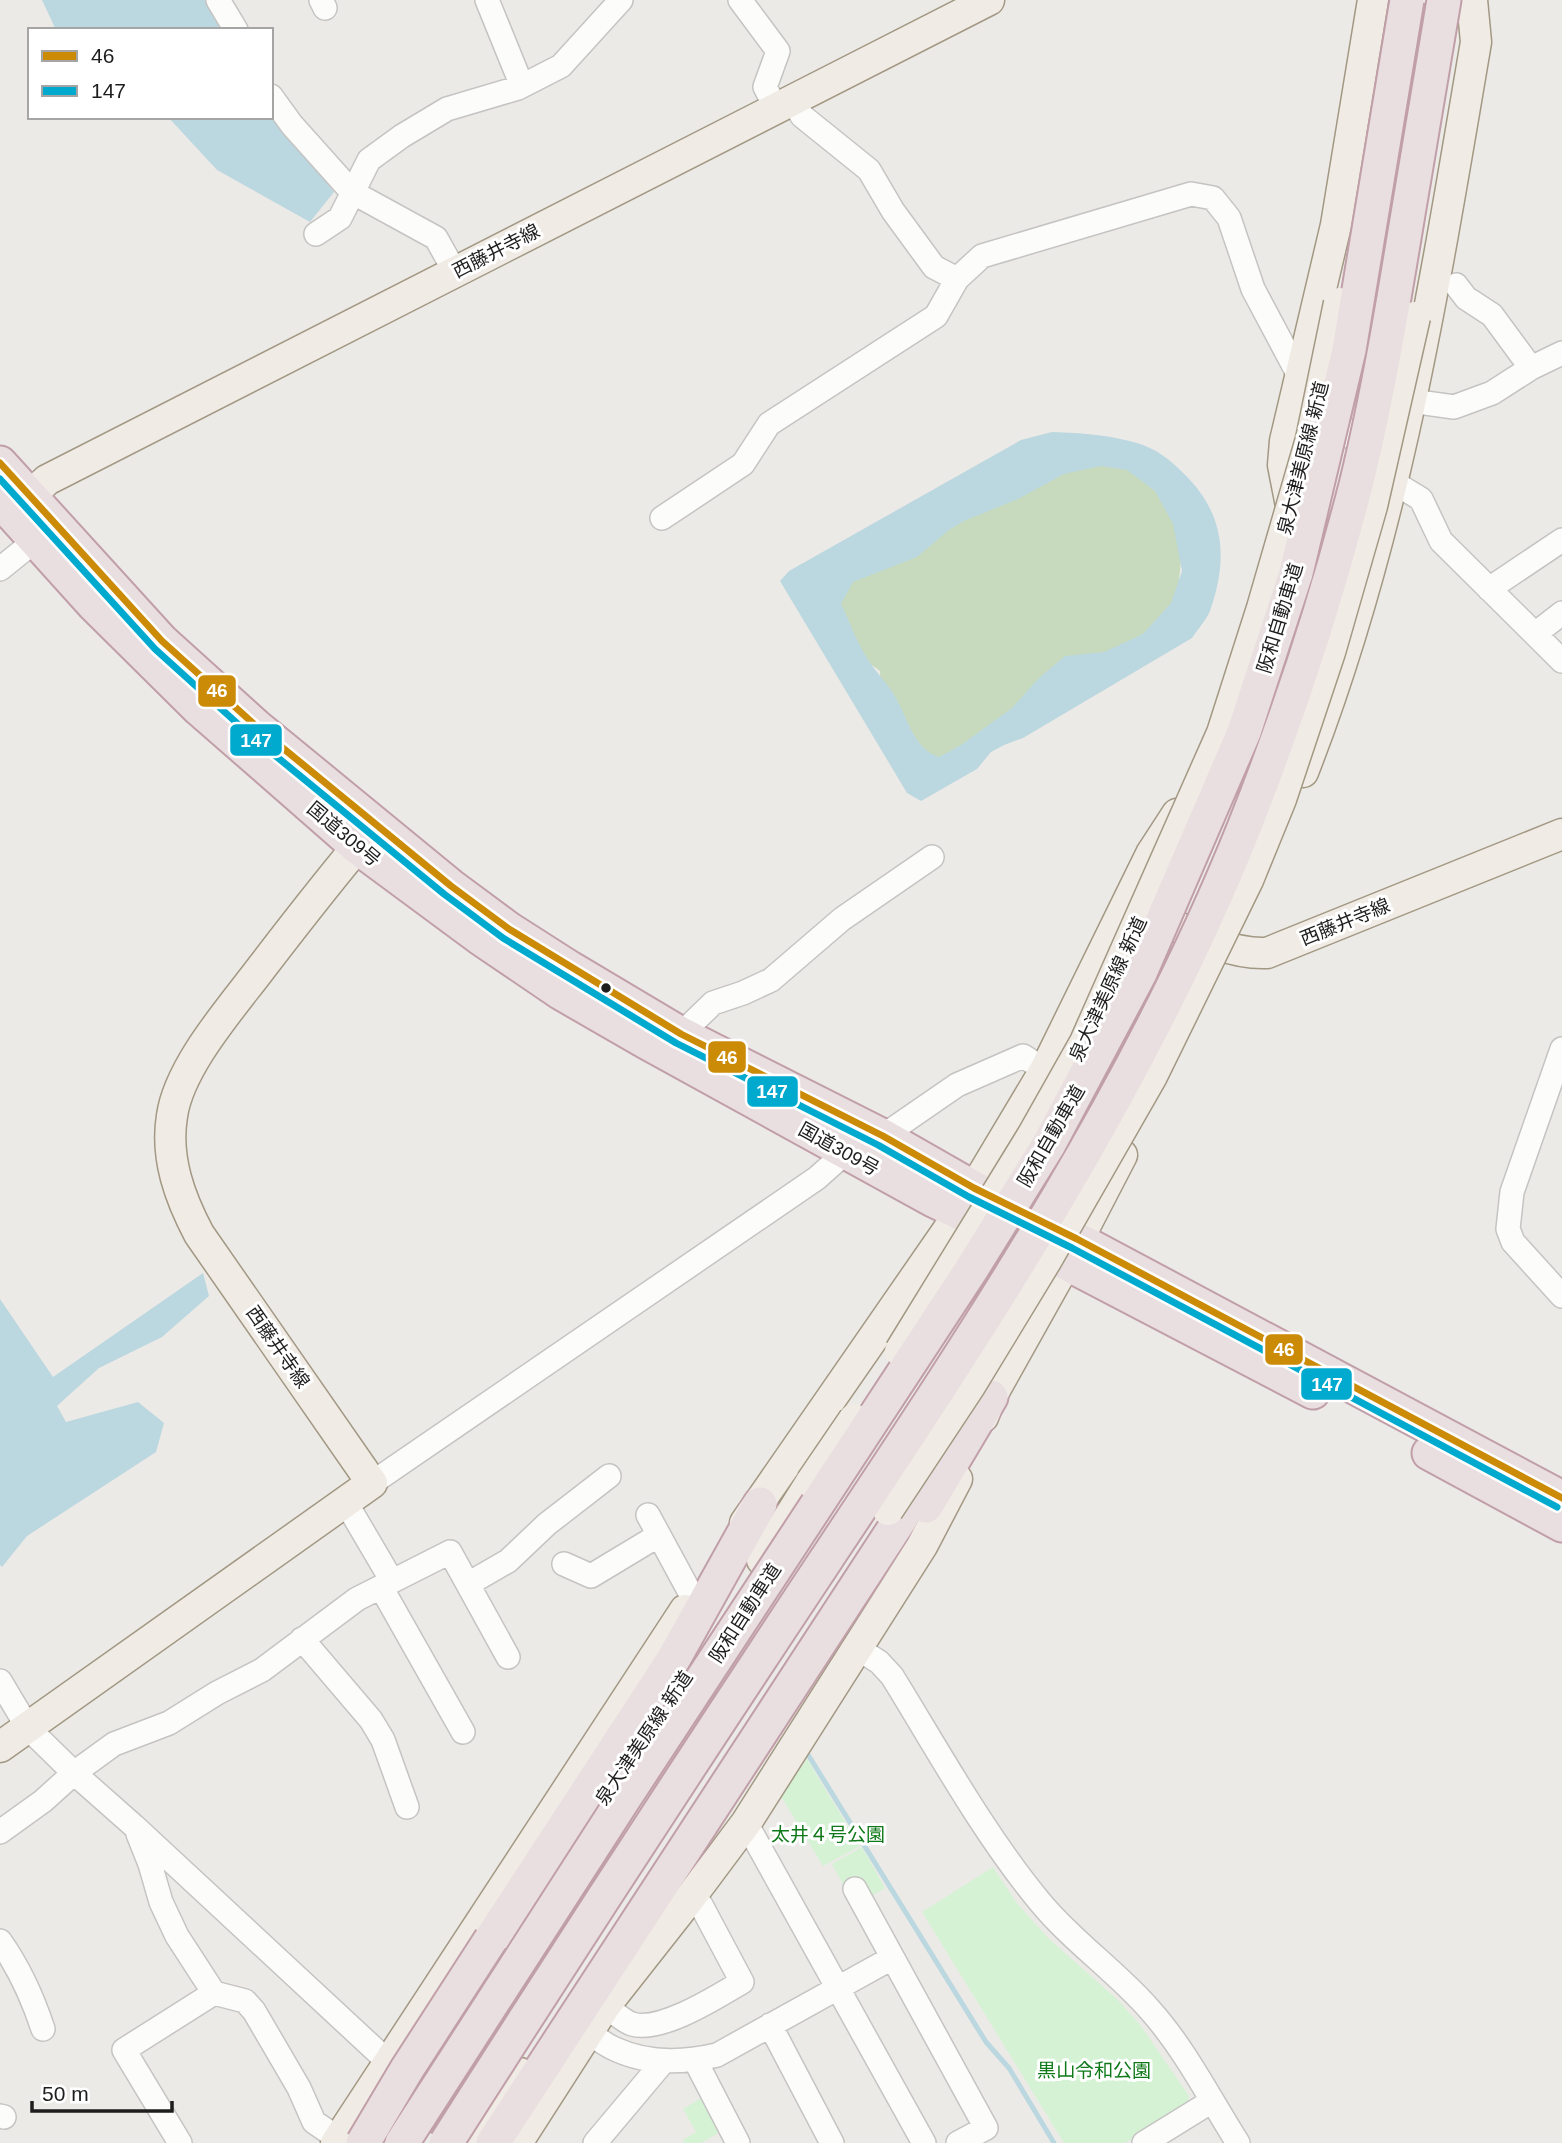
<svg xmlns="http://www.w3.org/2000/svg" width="1562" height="2143" font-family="Arial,'Noto Sans JP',sans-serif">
  <rect width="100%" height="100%" fill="#eceae7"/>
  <path fill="#c7dabd" d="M 1120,461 L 1159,483 L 1183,540 L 1177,600 L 1136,643 L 1027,698 L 946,762 L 912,752 L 881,695 L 880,671 L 852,651 L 837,618 L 841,579 L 936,523 L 1066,463 Z"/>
  <path fill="#d5f2d5" d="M 807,1759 L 860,1846 L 823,1866 L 781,1796 Z
    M 862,1847 L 885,1888 L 870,1897 L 848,1893 L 832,1864 Z
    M 993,1867 L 1016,1902 L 1048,1938 L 1118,2000 L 1141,2026 L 1189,2096 L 1187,2106 L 1125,2143 L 1064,2143 L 922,1912 Z
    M 701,2098 L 720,2132 L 701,2143 L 684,2143 L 683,2140 L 696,2132 L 683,2109 Z"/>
  <path fill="#bbd7df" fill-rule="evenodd" d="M 42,0 L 207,0 L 224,30 L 56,30 Z
    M 271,113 L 334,192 L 310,222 L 217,170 L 168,117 L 271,117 Z
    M 1052,432 C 1084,433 1113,435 1143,445 C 1162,452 1176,465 1190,480 C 1226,519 1227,562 1210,611 C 1206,620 1198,629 1192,638 L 1023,738 L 1004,745 L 991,752 L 977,769 L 921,801 L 907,793 L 780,581 L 789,571 L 1021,440 ZM 1101,466 L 1127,470 L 1155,491 L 1173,524 L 1182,571 L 1171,603 L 1143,634 L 1104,652 L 1065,656 L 1039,678 L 1012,708 L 961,745 L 939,757 C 914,749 908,719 896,698 C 888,683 875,672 867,658 C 856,641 850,622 841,604 L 853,582 L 917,557 L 949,530 L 964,521 L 1018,499 L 1064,474 Z
    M 203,1273 L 209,1296 L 162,1337 L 99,1368 L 57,1406 L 66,1422 L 138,1402 L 164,1423 L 156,1452 L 27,1536 L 2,1567 L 0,1565 L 0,1299 L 53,1377 Z"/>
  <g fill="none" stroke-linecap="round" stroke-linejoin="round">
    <path stroke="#bbd7df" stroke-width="5" d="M 805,1756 L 807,1753 L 986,2042 L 1009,2068 L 1054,2143"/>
    <g stroke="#c5c4c3" stroke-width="26">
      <path id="minor" d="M 218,0 L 236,30
        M 321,0 L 325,8
        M 487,0 L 522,86
        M 740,0 L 778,51 L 765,87 L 776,108
        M 271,96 L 292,125 L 352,192 L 436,238 L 455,272
        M 793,100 L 802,116 L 869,170 L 893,211 L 934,267 L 957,279
        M 316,234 L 340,218 L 369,160 L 402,136 L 447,109 L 518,88 L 561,66 L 621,0
        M 1456,285 L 1466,298 L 1492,315 L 1531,368
        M 1411,401 L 1454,407 L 1492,393 L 1531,368 L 1562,353
        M 1326,409 L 1393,482 L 1421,499 L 1441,541 L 1562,661
        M 662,518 L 743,464 L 769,424 L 936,316 L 957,279 L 982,256 L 1191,194 L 1213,198 L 1229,218 L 1253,289 L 1303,383
        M 0,569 L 36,540
        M 1489,589 L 1562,540
        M 1535,634 L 1562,613
        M 681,1034 L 713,1003 L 743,993 L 771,980 L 842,919 L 932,857
        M 1562,1049 L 1512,1192 L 1508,1229 L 1513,1242 L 1562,1296
        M 883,1136 L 957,1085 L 1023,1056 L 1045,1070
        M 372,1483 L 817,1178 L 846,1152
        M 345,1501 L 392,1581
        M 648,1515 L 693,1598
        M 564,1564 L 591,1576 L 659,1535
        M 468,1584 L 508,1561 L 547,1524 L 609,1476
        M 381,1587 L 463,1732
        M 302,1639 L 371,1720 L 383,1740 L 407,1807
        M 857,1648 L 879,1662 L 892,1676 C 939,1752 983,1833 1040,1902 C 1073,1942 1116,1971 1150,2010 C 1185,2049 1210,2099 1238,2143
        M 0,1681 L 28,1728 L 74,1773 L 134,1826 L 468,2136
        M 746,1823 L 924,2143
        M 0,1832 L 43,1801 L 74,1773 L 114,1744 L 169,1723 L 217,1693 L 262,1670 L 357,1599 L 450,1552 L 508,1657
        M 138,1834 L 150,1864 L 161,1902 L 177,1936 L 214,1993 L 124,2050 L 180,2143
        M 855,1889 L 986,2128 L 958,2143
        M 0,1941 C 20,1969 32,1996 43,2029
        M 214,1993 L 245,2001 L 254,2011 L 299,2088 L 314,2122 L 339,2139
        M 605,2006 C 613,2011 623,2021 632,2024 C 661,2033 718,1996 742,1982 L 701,1905 L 690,1898
        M 770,2025 L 832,2143
        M 587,2032 C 596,2037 605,2045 615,2049 C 647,2064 683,2063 717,2055 L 892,1958
        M 695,2060 L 738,2143
        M 0,2116 L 4,2117
        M 595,2143 L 663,2062
        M 1144,2143 L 1212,2101"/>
    </g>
    <g stroke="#a29883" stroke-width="33">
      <path id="major" d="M 14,511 L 47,480 L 989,0
        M 1293,516 L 1283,465 L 1285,441 L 1336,225 L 1373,0
        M 1245,742 C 1285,698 1310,628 1302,568
        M 1303,772 C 1395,537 1434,289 1476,42 L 1472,0
        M 1141,909 C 1181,927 1223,955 1267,953 L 1562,834
        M 983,1417 L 991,1397 L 1066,1263 L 1122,1155
        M 745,1523 L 959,1214 L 1045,1070 L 1151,854 L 1177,814
        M 762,1560 L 811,1482
        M 0,1747 L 372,1483 L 199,1234 C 180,1198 165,1158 172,1116 C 179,1066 232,1007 262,967 C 298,920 334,874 372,829
        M 503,1951 L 630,1759
        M 336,2143 L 685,1610
        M 472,2143 L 520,2073
        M 517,2143 L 605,2006 L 690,1898 L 746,1823 L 922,1546 L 957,1479"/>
    </g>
    <g stroke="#c19fa8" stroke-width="37">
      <path id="highway" d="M 0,463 L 162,641 L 256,726 L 451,886 L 509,929 L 570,968 L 681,1034 L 883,1136 L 974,1188 L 1077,1239 L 1562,1498
        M 0,501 L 93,604 L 198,708 L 357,847 L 480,938 L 561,993 L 646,1042 L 933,1200 L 1066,1263 L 1313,1392
        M 1429,1453 L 1562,1525
        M 926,1506 L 991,1397
        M 491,1939 L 673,1660 L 760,1504
        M 493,2143 L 901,1518 L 926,1471"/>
    </g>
    <use href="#minor" stroke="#fcfcfb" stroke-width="23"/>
    <use href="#major" stroke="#f0ece5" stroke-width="30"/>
    <use href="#highway" stroke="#e9dfe0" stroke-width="33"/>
    <g stroke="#a29883" stroke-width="33" stroke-linecap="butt">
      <path id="major-bridge" d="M 900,1351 L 1032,1136 L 1085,1042 L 1222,733 L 1262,608 L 1311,439 L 1339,303
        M 811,1482 L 854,1419
        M 888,1510 L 970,1386 L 1046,1261 L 1152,1076 L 1248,880 L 1281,799 L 1330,652 L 1372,506 L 1415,317"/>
    </g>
    <g stroke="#c19fa8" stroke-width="37" stroke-linecap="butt">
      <path id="highway-bridge" d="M 363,2143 L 407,2069 L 491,1939
        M 402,2143 L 623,1800 L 971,1270 L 1049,1144 L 1140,973 L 1244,732 L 1296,573 L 1349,350 L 1407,0
        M 446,2143 C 571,1947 698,1752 827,1558 C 982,1325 1139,1090 1244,828 C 1288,717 1326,602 1356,485 C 1378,396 1393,305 1408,214 C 1420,142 1432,71 1444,0"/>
    </g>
    <use href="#major-bridge" stroke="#f0ece5" stroke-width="30"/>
    <use href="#highway-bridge" stroke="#e9dfe0" stroke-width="33"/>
    <g stroke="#fff" stroke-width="12">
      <path id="bus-1" d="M 0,463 L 162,641 L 256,726 L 451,886 L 509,929 L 681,1034 L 883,1136 L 974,1188 L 1077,1239 L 1562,1498"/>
    </g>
    <g stroke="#fff" stroke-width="12">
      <path id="bus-2" d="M 0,479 L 155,649 L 249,734 L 444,894 L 503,938 L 676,1043 L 878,1145 L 969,1197 L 1072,1248 L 1557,1507"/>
    </g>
    <use href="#bus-1" stroke="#cc8b06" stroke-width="7"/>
    <use href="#bus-2" stroke="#00a9ce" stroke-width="7"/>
  </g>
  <circle fill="#1e1e1e" stroke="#fff" stroke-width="2.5" cx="606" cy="988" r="6"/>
  <g text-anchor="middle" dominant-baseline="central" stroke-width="6" stroke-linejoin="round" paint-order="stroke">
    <g font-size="19" fill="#1e1e1e" stroke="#fff">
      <text transform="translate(496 251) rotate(-27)">西藤井寺線</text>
      <text transform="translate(1303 458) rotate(-76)">泉大津美原線 新道</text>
      <text transform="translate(1280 618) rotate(-73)">阪和自動車道</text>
      <text transform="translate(344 834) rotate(40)">国道309号</text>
      <text transform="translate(1345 922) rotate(-22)">西藤井寺線</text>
      <text transform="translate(1108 989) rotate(-65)">泉大津美原線 新道</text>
      <text transform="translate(1051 1136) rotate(-60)">阪和自動車道</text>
      <text transform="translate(839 1149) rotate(29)">国道309号</text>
      <text transform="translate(278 1347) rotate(55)">西藤井寺線</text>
      <text transform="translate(745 1613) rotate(-57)">阪和自動車道</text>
      <text transform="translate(644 1738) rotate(-56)">泉大津美原線 新道</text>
    </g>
    <g font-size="19" fill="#0f7919" stroke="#fff">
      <text x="828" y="1834">太井４号公園</text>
      <text x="1094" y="2070">黒山令和公園</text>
    </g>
  </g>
  <g stroke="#fff" stroke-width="2.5">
    <rect x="197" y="674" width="40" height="34" rx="7" fill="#cc8b06"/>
    <rect x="229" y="723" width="54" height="34" rx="7" fill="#00a9ce"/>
    <rect x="707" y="1040" width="40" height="34" rx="7" fill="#cc8b06"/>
    <rect x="746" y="1075" width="53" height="33" rx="7" fill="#00a9ce"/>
    <rect x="1264" y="1333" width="40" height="33" rx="7" fill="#cc8b06"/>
    <rect x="1300" y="1367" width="53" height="34" rx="7" fill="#00a9ce"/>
  </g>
  <g font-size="19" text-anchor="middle" font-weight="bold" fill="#fff">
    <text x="217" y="697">46</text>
    <text x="256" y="747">147</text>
    <text x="727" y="1064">46</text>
    <text x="772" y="1098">147</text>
    <text x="1284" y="1356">46</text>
    <text x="1327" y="1391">147</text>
  </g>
  <rect x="28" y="28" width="245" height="91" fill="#ffffff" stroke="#a5a5a5" stroke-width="2"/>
  <rect x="42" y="51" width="35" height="10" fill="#cc8b06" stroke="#a5a5a5" stroke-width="2"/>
  <text x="91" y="63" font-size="21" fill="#1e1e1e">46</text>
  <rect x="42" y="86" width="35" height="10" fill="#00a9ce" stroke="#a5a5a5" stroke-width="2"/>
  <text x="91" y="98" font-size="21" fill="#1e1e1e">147</text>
  <path d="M32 2101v10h140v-10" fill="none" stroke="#1e1e1e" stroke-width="3.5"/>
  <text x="42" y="2101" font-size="21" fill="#1e1e1e" stroke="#ffffff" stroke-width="5" paint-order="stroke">50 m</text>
</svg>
